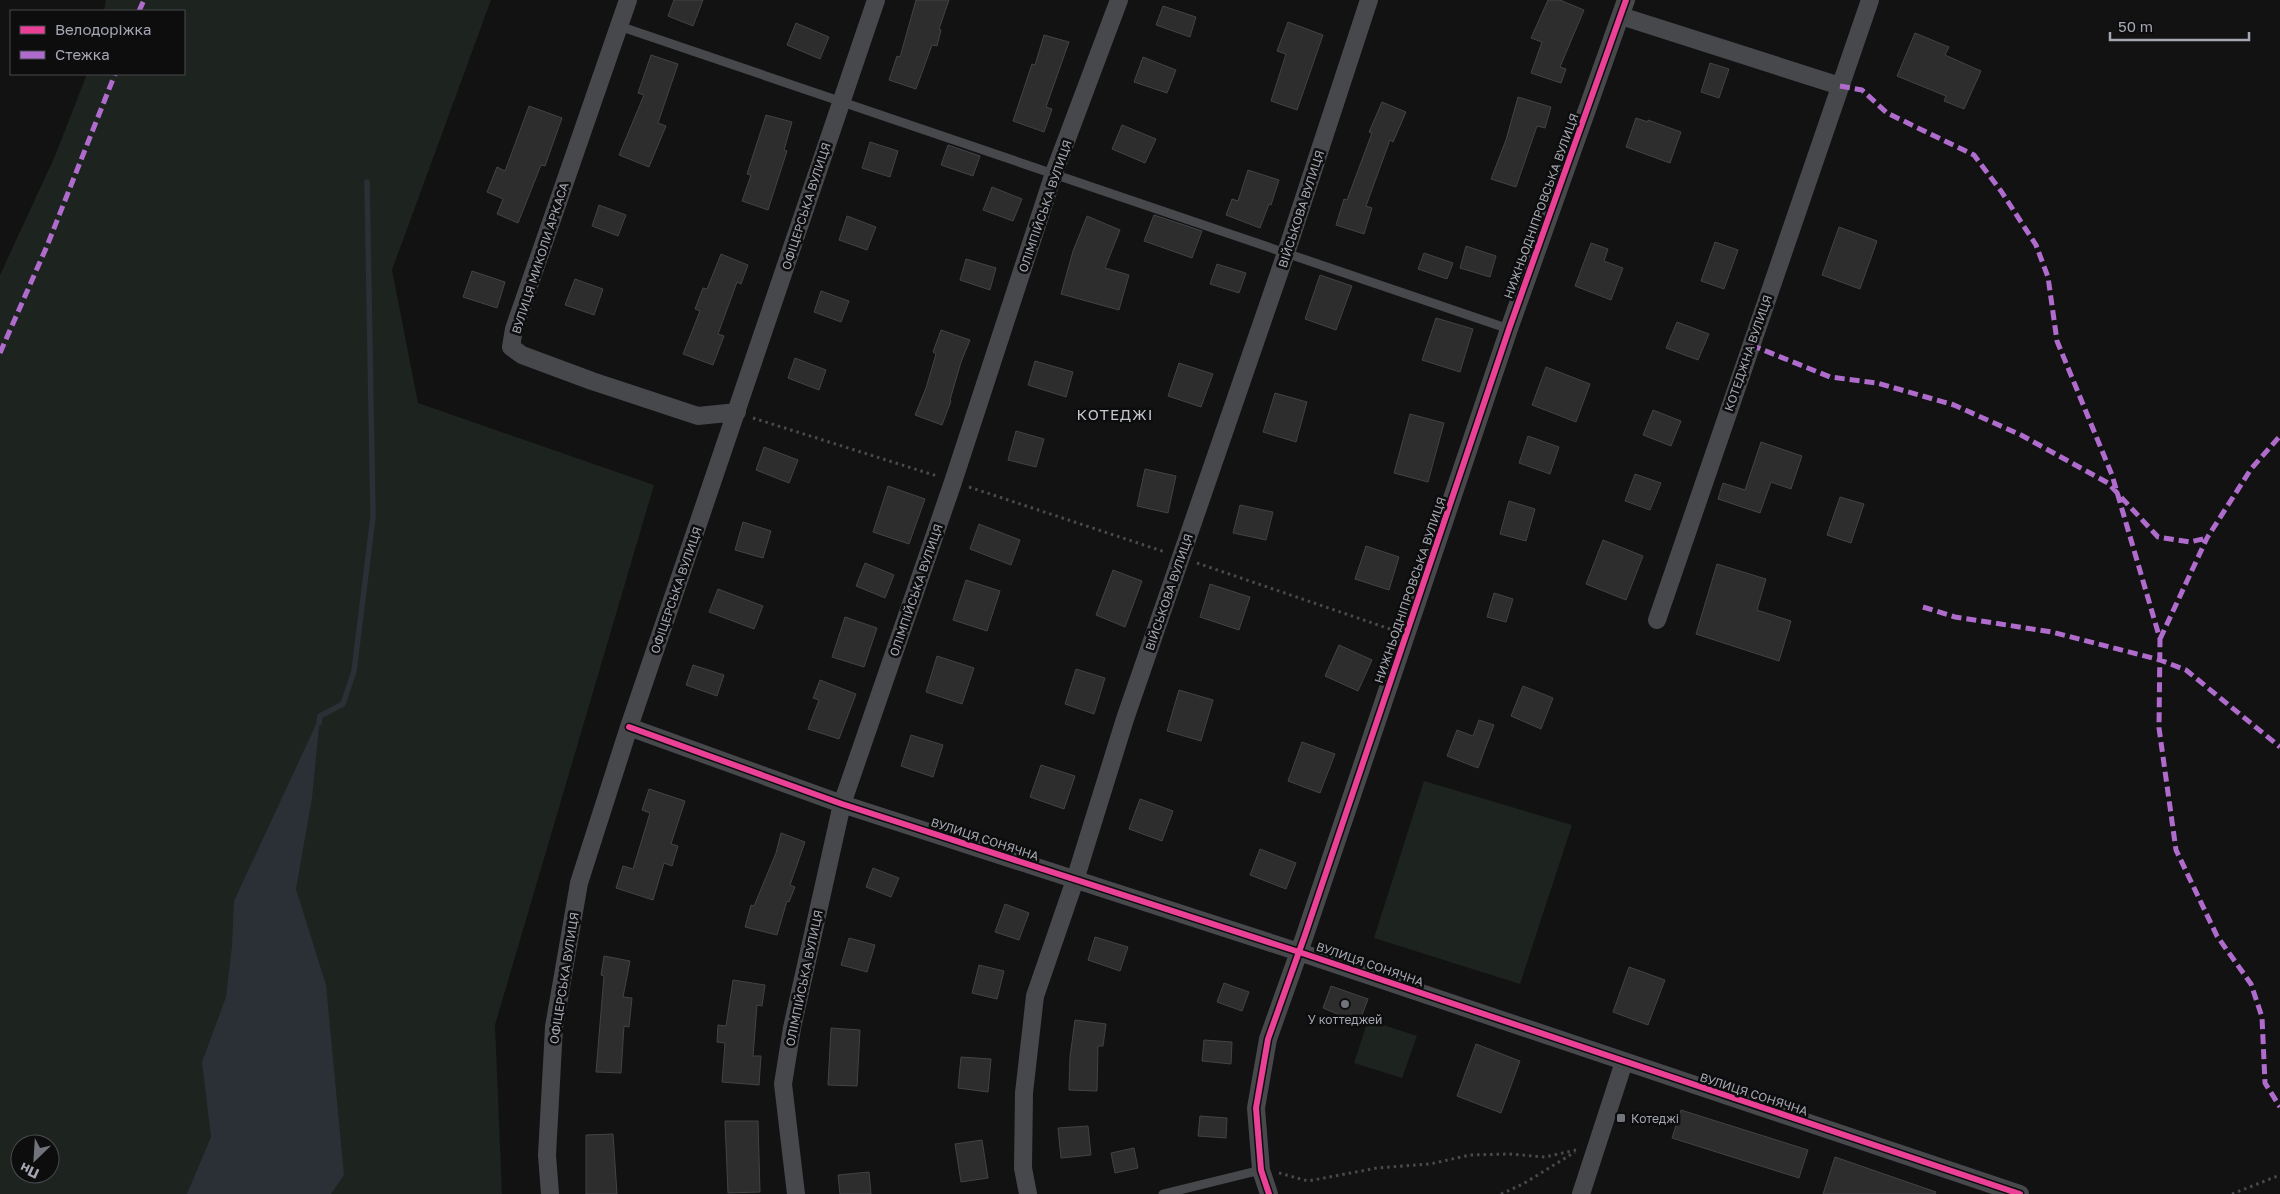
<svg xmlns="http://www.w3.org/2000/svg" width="2280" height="1194" font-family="'Golos Text',sans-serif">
  <rect width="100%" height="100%" fill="#121213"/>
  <path fill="#1d231e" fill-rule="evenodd" d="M 106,0 L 491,0 L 392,270 L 418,403 L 654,485 L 495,1025 L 502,1194 L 0,1194 L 0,275 L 55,156 L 87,74 L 184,74 L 184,11 L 104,11 ZM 20,1144 L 50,1144 L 50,1174 L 20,1174 Z
    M 1424,781 L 1572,825 L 1520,984 L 1374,938 Z
    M 1368,1020 L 1417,1036 L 1402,1078 L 1354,1063 Z"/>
  <path fill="#2b3037" d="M 320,716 L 312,798 L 296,889 L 326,985 L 344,1175 L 331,1194 L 187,1194 L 211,1137 L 202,1062 L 226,997 L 232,946 L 234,901 Z"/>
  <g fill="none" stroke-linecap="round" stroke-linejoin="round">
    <path stroke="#2b3037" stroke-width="5.5" d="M 319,723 L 320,716 L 343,704 L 354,671 L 373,517 L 367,182"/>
  </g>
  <path fill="#2d2d2e" stroke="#424346" d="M 674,0 L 703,0 L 693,26 L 668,16 Z
    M 916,0 L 949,0 L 939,29 L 941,30 L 937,46 L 932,45 L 916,89 L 889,80 L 897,56 L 900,57 Z
    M 1548,0 L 1560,0 L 1584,10 L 1560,67 L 1566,69 L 1561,83 L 1531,73 L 1542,42 L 1531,38 Z
    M 1163,6 L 1196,17 L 1190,37 L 1156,25 Z
    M 1288,22 L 1323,35 L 1297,110 L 1271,101 L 1286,54 L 1277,51 Z
    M 796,23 L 829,37 L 820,59 L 787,45 Z
    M 1915,33 L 1949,47 L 1945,55 L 1981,71 L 1964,109 L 1944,101 L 1946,96 L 1897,76 Z
    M 1044,35 L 1069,42 L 1046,107 L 1052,109 L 1044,132 L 1013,121 L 1032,64 L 1035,65 Z
    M 651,55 L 678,64 L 658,123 L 666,126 L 649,167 L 619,155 L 644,95 L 638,93 Z
    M 1143,57 L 1176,70 L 1167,93 L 1134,82 Z
    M 1710,63 L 1729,69 L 1719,98 L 1701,92 Z
    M 1518,97 L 1551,107 L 1545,128 L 1537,126 L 1516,187 L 1491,179 L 1506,140 Z
    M 1382,102 L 1406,112 L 1393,142 L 1390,140 L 1366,206 L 1372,208 L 1364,234 L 1336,225 L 1344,199 L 1347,200 L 1372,133 L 1369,132 Z
    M 529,106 L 562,118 L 545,166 L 541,165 L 518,223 L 497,214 L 503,199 L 487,192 L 497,167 L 505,171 Z
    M 766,115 L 792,122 L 784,150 L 787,151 L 768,210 L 742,201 L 751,175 L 747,174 Z
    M 1636,118 L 1648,122 L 1648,120 L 1681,132 L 1670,163 L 1626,147 Z
    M 1122,125 L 1156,139 L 1145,163 L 1112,149 Z
    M 870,142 L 898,151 L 890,177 L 862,168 Z
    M 948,145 L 980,156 L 973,176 L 941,165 Z
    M 1248,170 L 1279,180 L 1271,205 L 1269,204 L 1260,228 L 1226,215 L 1232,199 L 1238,201 Z
    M 992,187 L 1022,199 L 1013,221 L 983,210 Z
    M 599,205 L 626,215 L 618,236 L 592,226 Z
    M 1154,215 L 1202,231 L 1192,258 L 1144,241 Z
    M 847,216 L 876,227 L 867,250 L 839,240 Z
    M 1087,216 L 1120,230 L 1105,268 L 1129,275 L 1119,310 L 1061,294 L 1073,251 Z
    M 1839,227 L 1877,241 L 1860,289 L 1822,275 Z
    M 1715,242 L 1738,250 L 1724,289 L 1701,281 Z
    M 1591,243 L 1608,249 L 1604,261 L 1623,268 L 1611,300 L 1575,286 Z
    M 1466,246 L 1496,256 L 1490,277 L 1460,268 Z
    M 1424,253 L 1453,263 L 1447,279 L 1418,269 Z
    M 721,254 L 748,265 L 741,284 L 737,282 L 718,334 L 724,336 L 713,365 L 683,354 L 700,311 L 695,309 L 703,288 L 707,289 Z
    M 966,259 L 996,268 L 990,290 L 960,280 Z
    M 1217,264 L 1246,273 L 1239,293 L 1210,284 Z
    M 472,271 L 505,282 L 497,308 L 463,297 Z
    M 1320,275 L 1352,286 L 1336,330 L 1305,319 Z
    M 575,279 L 603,289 L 594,315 L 565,305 Z
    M 821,291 L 849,301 L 841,322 L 814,312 Z
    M 1436,318 L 1473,329 L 1460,372 L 1422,360 Z
    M 1677,322 L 1709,334 L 1698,360 L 1666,348 Z
    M 941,330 L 970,340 L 961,362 L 950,400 L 951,401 L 942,425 L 915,415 L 926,388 L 936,354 L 933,352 Z
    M 795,358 L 826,370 L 819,390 L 788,378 Z
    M 1035,361 L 1073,372 L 1066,397 L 1028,385 Z
    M 1179,363 L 1213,374 L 1201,407 L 1168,396 Z
    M 1546,367 L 1590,384 L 1576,422 L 1532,405 Z
    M 1275,393 L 1307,402 L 1296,442 L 1263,432 Z
    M 1653,410 L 1681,421 L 1671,446 L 1643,435 Z
    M 1410,414 L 1444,423 L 1428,482 L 1394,473 Z
    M 1016,431 L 1044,439 L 1036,467 L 1008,460 Z
    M 1528,436 L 1559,447 L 1550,474 L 1519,463 Z
    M 1761,442 L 1802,456 L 1791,489 L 1771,482 L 1760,513 L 1718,499 L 1723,483 L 1745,490 Z
    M 764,447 L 798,460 L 789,483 L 756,470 Z
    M 1145,469 L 1176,476 L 1168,513 L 1137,506 Z
    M 1635,474 L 1661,483 L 1650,510 L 1625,501 Z
    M 888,486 L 925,499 L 909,544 L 873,532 Z
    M 1840,497 L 1864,504 L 1851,543 L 1827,535 Z
    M 1509,501 L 1535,509 L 1526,541 L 1500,534 Z
    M 1240,505 L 1273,512 L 1266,540 L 1233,533 Z
    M 743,522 L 771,531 L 763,558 L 735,550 Z
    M 979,524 L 1020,540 L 1011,565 L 970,549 Z
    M 1603,540 L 1643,556 L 1626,600 L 1586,584 Z
    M 1366,546 L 1399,557 L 1389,590 L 1355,579 Z
    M 865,563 L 894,575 L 885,598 L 856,586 Z
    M 1717,564 L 1766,579 L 1757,610 L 1791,621 L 1779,661 L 1696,634 Z
    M 1113,570 L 1142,581 L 1125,627 L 1096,615 Z
    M 966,580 L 1000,591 L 987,631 L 953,620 Z
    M 1210,584 L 1250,597 L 1239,630 L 1200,617 Z
    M 718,589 L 763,606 L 754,629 L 709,612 Z
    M 1494,593 L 1513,599 L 1506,622 L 1487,617 Z
    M 845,617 L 877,628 L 864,667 L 832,657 Z
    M 1339,645 L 1372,660 L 1358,691 L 1325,676 Z
    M 937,656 L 974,668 L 962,704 L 926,692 Z
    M 693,665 L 724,675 L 717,696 L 686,685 Z
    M 1076,669 L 1105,678 L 1094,714 L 1065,704 Z
    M 820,680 L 856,694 L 839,739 L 808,729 L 819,700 L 813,698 Z
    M 1523,686 L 1553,698 L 1541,729 L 1511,716 Z
    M 1179,690 L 1213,700 L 1201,741 L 1167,731 Z
    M 1479,720 L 1494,725 L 1478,768 L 1447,756 L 1457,730 L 1473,736 Z
    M 911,735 L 943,745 L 933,777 L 901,766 Z
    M 1302,742 L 1335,754 L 1320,793 L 1288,781 Z
    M 1041,765 L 1075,776 L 1064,809 L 1030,797 Z
    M 649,789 L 685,801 L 671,844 L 678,846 L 672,866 L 664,863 L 653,900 L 616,888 L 623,866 L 633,869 L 650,813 L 642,810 Z
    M 1140,799 L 1173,811 L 1162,841 L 1129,829 Z
    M 781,833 L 805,842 L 790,885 L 795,887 L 789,902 L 787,901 L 777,935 L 745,927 L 751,905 L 754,906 L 776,853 Z
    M 1260,849 L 1296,863 L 1286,889 L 1250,875 Z
    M 873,868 L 899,878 L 891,897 L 866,887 Z
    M 1005,904 L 1029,913 L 1019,940 L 995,932 Z
    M 1095,937 L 1128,947 L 1120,971 L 1088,960 Z
    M 849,938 L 875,945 L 867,972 L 841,965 Z
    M 604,956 L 630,961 L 623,997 L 632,998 L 629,1027 L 624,1026 L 621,1073 L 596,1072 L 604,976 L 601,975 Z
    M 979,965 L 1004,971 L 997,999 L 972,993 Z
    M 1629,967 L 1665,980 L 1648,1025 L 1613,1012 Z
    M 733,980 L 765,985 L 762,1006 L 757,1005 L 753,1056 L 761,1056 L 759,1085 L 722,1082 L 725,1043 L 717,1042 L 718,1025 L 726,1026 Z
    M 1224,983 L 1249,992 L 1242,1011 L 1217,1002 Z
    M 1331,986 L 1368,999 L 1359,1023 L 1323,1008 Z
    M 1075,1020 L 1106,1024 L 1103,1046 L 1098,1046 L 1097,1091 L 1069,1090 L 1070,1057 Z
    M 831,1028 L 860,1030 L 857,1086 L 828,1085 Z
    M 1204,1040 L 1232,1042 L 1231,1064 L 1202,1061 Z
    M 1476,1044 L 1520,1061 L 1501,1113 L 1457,1096 Z
    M 961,1057 L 991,1059 L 988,1092 L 958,1088 Z
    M 1681,1110 L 1808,1150 L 1799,1178 L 1672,1138 Z
    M 1200,1116 L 1227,1118 L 1226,1138 L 1198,1136 Z
    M 725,1121 L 758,1121 L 760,1192 L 728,1193 Z
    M 1088,1126 L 1091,1155 L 1061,1158 L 1058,1128 Z
    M 613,1134 L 617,1194 L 586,1194 L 586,1135 Z
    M 982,1140 L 988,1178 L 961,1182 L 955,1144 Z
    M 1134,1148 L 1138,1168 L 1115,1173 L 1111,1153 Z
    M 1835,1157 L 1936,1192 L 1935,1194 L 1823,1194 Z
    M 869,1172 L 871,1194 L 840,1194 L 838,1175 Z"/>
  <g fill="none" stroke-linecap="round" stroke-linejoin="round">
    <path stroke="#494a4d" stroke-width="3" stroke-dasharray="2.5 4" stroke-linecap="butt" d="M 753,418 L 937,476
      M 969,487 L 1165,552
      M 1197,563 L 1390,629
      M 1279,1173 L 1308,1181 L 1377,1168 L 1430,1164 L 1470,1155 L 1509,1154 L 1545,1157 L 1576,1150
      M 1501,1194 L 1523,1184 L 1575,1152
      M 2232,1194 L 2280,1175"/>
    <path stroke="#47484b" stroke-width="9" d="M 619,26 L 1509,329
      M 1163,1194 L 1261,1170"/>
    <path stroke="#47484b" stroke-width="18" d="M 628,0 L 514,329 L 511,347 L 522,355 L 592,381 L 698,416 L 737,412
      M 1621,16 L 1840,86
      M 1657,620 L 1870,0
      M 629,727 L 842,804 L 1299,952 L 2020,1194
      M 550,1194 L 547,1155 L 554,1027 L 579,883 L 629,727 L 876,0
      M 796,1194 L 783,1084 L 792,1028 L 842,804 L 953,482 L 1054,173 L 1119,0
      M 1028,1194 L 1023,1168 L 1024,1093 L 1035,996 L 1075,880 L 1125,719 L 1286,253 L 1369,0
      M 1269,1194 L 1261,1170 L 1256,1108 L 1268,1039 L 1305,935 L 1509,329 L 1626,0
      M 1581,1194 L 1624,1062"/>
    <path stroke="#b06ccc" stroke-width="5" stroke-dasharray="10 5" stroke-linecap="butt" d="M 139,11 L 144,0
      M 1840,86 L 1862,90 L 1887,113 L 1974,155 L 2001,191 L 2036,245 L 2048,277 L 2057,341 L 2112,475 L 2160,639 L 2159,728 L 2176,850 L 2217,936 L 2251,984 L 2262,1017 L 2265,1083 L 2280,1107
      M 1751,345 L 1830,377 L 1877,383 L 1954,405 L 2021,435 L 2108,483 L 2158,537 L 2190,542 L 2207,538
      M 0,353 L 47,246 L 115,74
      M 1923,607 L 1955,617 L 2052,632 L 2160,660 L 2186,670 L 2280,747
      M 2160,639 L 2207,538 L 2251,469 L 2280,436"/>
    <g stroke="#0d0d0e" stroke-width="9">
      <path id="cycleway" d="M 629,727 L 842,804 L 1299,952 L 2020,1194
        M 1269,1194 L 1261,1170 L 1256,1108 L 1268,1039 L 1305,935 L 1509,329 L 1626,0"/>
    </g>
    <use href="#cycleway" stroke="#ea4096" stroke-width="6"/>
  </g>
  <g fill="#72747b" stroke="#0d0d0e" stroke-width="2">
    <circle cx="1345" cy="1004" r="5"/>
    <rect x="1616" y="1113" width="10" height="10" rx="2.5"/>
  </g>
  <g text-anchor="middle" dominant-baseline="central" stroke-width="5" stroke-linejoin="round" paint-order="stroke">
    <g font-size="12" fill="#a5a8b3" stroke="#0d0d0e">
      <text transform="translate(806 206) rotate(-72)">ОФІЦЕРСЬКА ВУЛИЦЯ</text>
      <text transform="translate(1045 206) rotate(-71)">ОЛІМПІЙСЬКА ВУЛИЦЯ</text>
      <text transform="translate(1541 206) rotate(-70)">НИЖНЬОДНІПРОВСЬКА ВУЛИЦЯ</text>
      <text transform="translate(1301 209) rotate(-72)">ВІЙСЬКОВА ВУЛИЦЯ</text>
      <text transform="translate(540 258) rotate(-72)">ВУЛИЦЯ МИКОЛИ АРКАСА</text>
      <text transform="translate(1748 353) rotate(-71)">КОТЕДЖНА ВУЛИЦЯ</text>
      <text transform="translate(676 590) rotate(-71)">ОФІЦЕРСЬКА ВУЛИЦЯ</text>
      <text transform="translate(916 590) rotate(-71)">ОЛІМПІЙСЬКА ВУЛИЦЯ</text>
      <text transform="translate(1410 590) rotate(-71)">НИЖНЬОДНІПРОВСЬКА ВУЛИЦЯ</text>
      <text transform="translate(1169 592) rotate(-71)">ВІЙСЬКОВА ВУЛИЦЯ</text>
      <text transform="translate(985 839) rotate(18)">ВУЛИЦЯ СОНЯЧНА</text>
      <text transform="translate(1370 964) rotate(19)">ВУЛИЦЯ СОНЯЧНА</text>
      <text transform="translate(564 978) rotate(-81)">ОФІЦЕРСЬКА ВУЛИЦЯ</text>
      <text transform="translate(804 978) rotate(-78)">ОЛІМПІЙСЬКА ВУЛИЦЯ</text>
      <text transform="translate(1754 1094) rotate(18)">ВУЛИЦЯ СОНЯЧНА</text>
    </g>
    <g font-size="12" fill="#a5a8b3" stroke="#0d0d0e">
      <text x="1345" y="1019">У коттеджей</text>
      <text x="1631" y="1118" text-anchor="start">Котеджі</text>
    </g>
    <g font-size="15" letter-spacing="1" fill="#c5c7cf" stroke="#0d0d0e">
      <text x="1115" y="414">КОТЕДЖІ</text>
    </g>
  </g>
  <rect x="10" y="10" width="175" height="65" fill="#0d0d0e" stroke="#4a4b50"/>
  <rect x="20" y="26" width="25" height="8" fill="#ea4096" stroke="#4a4b50"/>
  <text x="55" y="35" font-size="15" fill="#a5a8b3">Велодоріжка</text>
  <rect x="20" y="51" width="25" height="8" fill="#b06ccc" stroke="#4a4b50"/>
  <text x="55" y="60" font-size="15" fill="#a5a8b3">Стежка</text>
  <g transform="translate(35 1159) rotate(205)"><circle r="24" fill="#0d0d0e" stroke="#4a4b50"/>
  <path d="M0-4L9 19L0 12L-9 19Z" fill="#72747b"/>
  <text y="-8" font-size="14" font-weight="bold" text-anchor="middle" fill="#a5a8b3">Пн</text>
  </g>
  <path d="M2110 32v8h139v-8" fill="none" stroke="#a5a8b3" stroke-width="2.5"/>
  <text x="2118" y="32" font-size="15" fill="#a5a8b3" stroke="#0d0d0e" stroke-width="4" paint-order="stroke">50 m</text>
</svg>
